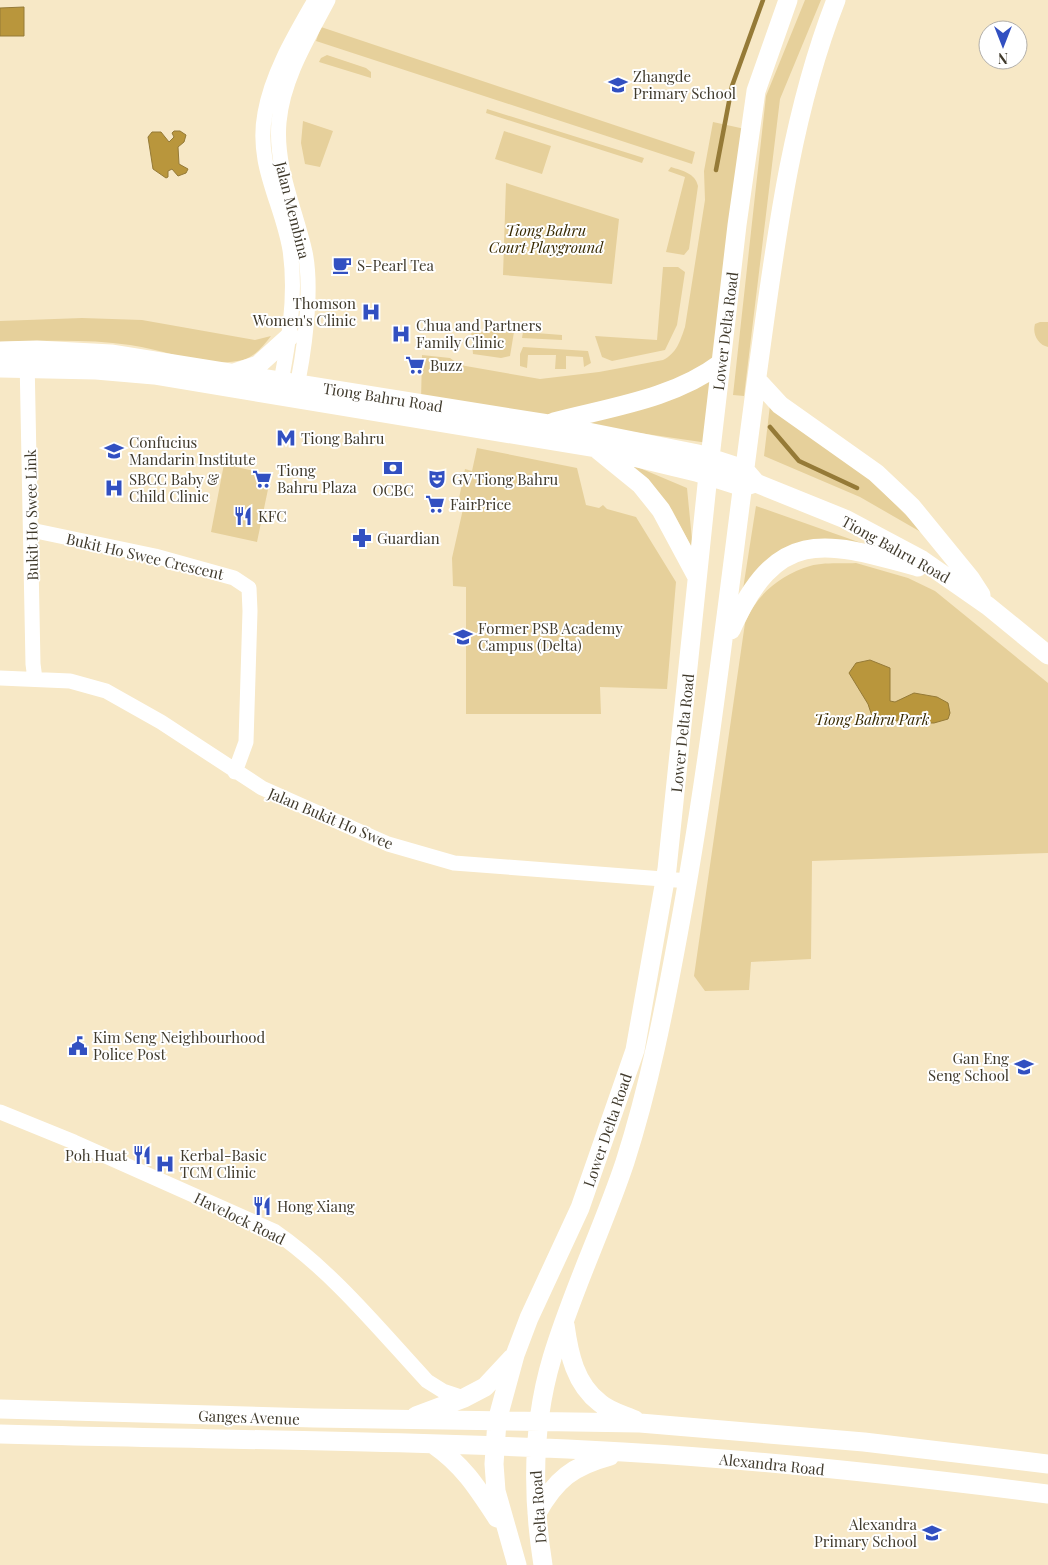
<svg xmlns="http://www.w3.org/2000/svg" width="1048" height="1565" font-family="'Playfair Display',serif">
  <rect width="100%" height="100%" fill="#f7e8c6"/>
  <path fill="#e6d09b" d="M 805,0 L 821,0 L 780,99 L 744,396 L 733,395 L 766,96 Z
    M 321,27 L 695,152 L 692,164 L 316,41 Z
    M 327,55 L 366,68 L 371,72 L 371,78 L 319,62 L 321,58 Z
    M 487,109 L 644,158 L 642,163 L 486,113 Z
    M 303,121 L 333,131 L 320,167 L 305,164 L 301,143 Z
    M 713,122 L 745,129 L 708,443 L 421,401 L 422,355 L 450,358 L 460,365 L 540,379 L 599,372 L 663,360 C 677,353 680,341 685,327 L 705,200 L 704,171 Z
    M 504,131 L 551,146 L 542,174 L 495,159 Z
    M 671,167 C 683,171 695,173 698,186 L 689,249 L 684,255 L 666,252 L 685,177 L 668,171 Z
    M 506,183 L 619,219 L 612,284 L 503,275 Z
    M 663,267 L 678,267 L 685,272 L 677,325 L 665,350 L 612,361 L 602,357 L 595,336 L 657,340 Z
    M 82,318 L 142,320 L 255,340 L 271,336 C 264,345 255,357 243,360 C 204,369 168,350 130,345 C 88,339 43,341 0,342 L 0,321 Z
    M 1040,322 L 1048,322 L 1048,347 C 1038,345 1032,334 1035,324 Z
    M 471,330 L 514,332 L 510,356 L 501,358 L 473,354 Z
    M 523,332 L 562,335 L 562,340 L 522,338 Z
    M 523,347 L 588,351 L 591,363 L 584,367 L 583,357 L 566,356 L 566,369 L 555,369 L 556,355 L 528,355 L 527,368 L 520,366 L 520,354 Z
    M 770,405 L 870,479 L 926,535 L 860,497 L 764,456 Z
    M 477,448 L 577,468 L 586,505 L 599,508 L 603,505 L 607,509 L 636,517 L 676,582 L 667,689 L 600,687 L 601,714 L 466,714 L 466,587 L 453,586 L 452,558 L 463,509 L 457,508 L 465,469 L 472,471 Z
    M 623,461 L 687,488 L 693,550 L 672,510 L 648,479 Z
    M 224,464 L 271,475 L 257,542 L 211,532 Z
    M 756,506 L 901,557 L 801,550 L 743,589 Z
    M 856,563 L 908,578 L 935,591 L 1048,683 L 1048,853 L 812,861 L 811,959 L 751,962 L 749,990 L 705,991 L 694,976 L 745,623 C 756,595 780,575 810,566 C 824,562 842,564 856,563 Z"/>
  <path fill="#b9963c" stroke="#957a37" d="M 24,7 L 24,36 L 0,36 L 0,8 Z
    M 174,131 L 180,131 L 186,135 L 184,142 L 178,147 L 179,164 L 188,169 L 186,173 L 178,176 L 172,169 L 168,171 L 168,177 L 166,178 L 153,169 L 148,137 L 152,132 L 161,132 L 169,142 L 174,137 L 172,133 Z
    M 870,660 L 890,668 L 890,701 L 895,702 L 914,693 L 937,697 L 948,703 L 950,713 L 948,719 L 934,723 L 919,723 L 908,715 L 897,721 L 873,719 L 868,704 L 849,673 L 856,663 Z"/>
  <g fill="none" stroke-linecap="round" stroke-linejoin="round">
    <path stroke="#957a37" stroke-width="4.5" d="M 716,170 L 732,86 L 763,0
      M 770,427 L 799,461 L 857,488"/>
    <path stroke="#fff" stroke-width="15" d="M 27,358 L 33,664 L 35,679
      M 279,392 C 288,346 297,297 290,250 C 282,202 255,165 265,113 C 272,73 295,35 315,0
      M 295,395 C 304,356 313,290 305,252 C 295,208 275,167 279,122 C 283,78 308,38 328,0
      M 31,530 L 155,556 L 234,578 L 249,588 L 250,611 L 246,742 L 235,772
      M 0,678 L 70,681 L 106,691 L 161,722 L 262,788 L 388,844 L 454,863 L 689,881
      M 0,1112 L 74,1142 L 274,1231 C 332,1271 379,1329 427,1381 L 443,1391 L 464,1398"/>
    <path stroke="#fff" stroke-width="19" d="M 0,351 L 37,350 L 111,354 L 548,424 L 698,454 L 744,469 L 756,483 L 845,519 L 922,560 L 988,606 L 1048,655
      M 0,368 L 96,370 L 154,375 L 596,448 L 696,472 L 743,487 L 755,483
      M 234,373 L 258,365 L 290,336
      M 757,380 L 780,405 L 876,473 L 912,507 L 970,578 L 981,595
      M 554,422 C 611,407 673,399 721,363
      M 598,450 L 641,485 L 661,510 L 697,577
      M 731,630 C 777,526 824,541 918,567
      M 565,1325 C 569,1354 575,1384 600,1403 C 609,1411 624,1415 635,1420
      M 0,1409 L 314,1418 L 640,1423 L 864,1442 L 1048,1464
      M 416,1416 L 464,1398 L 485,1387 L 512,1358
      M 0,1434 C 207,1440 415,1440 623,1452 C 765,1460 907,1476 1048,1494
      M 434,1445 C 463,1465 478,1489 497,1518
      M 537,1513 C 556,1479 573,1466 610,1456
      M 517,1565 L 496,1491 L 494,1464 L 497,1421 L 515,1355 L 529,1318 L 580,1208 L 635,1050 L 667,869 L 708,475 L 737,225 L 756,91 L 788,0
      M 543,1565 C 532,1496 532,1425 552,1358 C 572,1291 603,1228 625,1162 C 649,1087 664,1011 678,935 C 713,747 732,558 758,369 C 775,246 790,117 836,0"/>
  </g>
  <defs>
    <g id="school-bare" transform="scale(1.5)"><path d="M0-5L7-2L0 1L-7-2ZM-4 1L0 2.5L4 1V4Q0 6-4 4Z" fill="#3250c1" stroke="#fff" stroke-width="2.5" paint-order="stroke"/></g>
    <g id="cafe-bare" transform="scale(1.5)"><path d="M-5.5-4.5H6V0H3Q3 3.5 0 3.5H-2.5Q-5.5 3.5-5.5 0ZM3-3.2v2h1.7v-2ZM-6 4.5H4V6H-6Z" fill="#3250c1" stroke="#fff" stroke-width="2.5" paint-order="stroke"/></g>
    <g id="hospital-bare" transform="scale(1.5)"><path d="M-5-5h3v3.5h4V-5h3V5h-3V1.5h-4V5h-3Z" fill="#3250c1" stroke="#fff" stroke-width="2.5" paint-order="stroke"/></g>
    <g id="supermarket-bare" transform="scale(1.5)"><path d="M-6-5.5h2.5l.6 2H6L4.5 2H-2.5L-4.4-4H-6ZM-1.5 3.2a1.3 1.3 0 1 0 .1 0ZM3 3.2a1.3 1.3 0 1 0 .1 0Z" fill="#3250c1" stroke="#fff" stroke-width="2.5" paint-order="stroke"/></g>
    <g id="metro-bare" transform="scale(1.5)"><path d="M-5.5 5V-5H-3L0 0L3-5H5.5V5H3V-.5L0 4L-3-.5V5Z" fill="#3250c1" stroke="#fff" stroke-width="2.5" paint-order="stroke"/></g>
    <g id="bank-bare" transform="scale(1.5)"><path d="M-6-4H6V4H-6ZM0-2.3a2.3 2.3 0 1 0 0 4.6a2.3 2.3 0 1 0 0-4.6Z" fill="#3250c1" stroke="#fff" stroke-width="2.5" paint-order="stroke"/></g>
    <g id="theatre-bare" transform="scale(1.5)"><path d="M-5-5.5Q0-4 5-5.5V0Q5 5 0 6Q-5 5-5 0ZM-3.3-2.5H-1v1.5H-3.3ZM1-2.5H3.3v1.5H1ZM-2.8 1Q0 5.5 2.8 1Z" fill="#3250c1" stroke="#fff" stroke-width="2.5" paint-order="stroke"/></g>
    <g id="restaurant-bare" transform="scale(1.5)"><path d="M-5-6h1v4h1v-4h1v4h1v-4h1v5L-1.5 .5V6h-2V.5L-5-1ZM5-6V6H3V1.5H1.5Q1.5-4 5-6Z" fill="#3250c1" stroke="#fff" stroke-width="2.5" paint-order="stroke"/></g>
    <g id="pharmacy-bare" transform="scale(1.5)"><path d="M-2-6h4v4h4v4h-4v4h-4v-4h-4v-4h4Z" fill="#3250c1" stroke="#fff" stroke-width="2.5" paint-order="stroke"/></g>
    <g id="university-bare" transform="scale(1.5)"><path d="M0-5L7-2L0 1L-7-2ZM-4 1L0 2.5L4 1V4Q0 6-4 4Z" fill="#3250c1" stroke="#fff" stroke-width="2.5" paint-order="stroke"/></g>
    <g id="civic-bare" transform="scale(1.5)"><path d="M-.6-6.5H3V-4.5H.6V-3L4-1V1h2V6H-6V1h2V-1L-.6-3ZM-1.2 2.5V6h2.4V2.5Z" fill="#3250c1" stroke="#fff" stroke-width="2.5" paint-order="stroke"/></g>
  </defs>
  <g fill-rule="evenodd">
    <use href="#school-bare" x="618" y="85"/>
    <use href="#cafe-bare" x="342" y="265"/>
    <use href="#hospital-bare" x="371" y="312"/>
    <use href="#hospital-bare" x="401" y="334"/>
    <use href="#supermarket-bare" x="415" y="365"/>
    <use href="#metro-bare" x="286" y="438"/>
    <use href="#school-bare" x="114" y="451"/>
    <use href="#bank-bare" x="393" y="468"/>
    <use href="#supermarket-bare" x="262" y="479"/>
    <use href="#theatre-bare" x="437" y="479"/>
    <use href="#hospital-bare" x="114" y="488"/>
    <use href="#supermarket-bare" x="435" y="504"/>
    <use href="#restaurant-bare" x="243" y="516"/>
    <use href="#pharmacy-bare" x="362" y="538"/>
    <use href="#university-bare" x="463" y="637"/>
    <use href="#civic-bare" x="78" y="1046"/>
    <use href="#school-bare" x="1024" y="1067"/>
    <use href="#restaurant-bare" x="142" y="1155"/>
    <use href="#hospital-bare" x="165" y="1164"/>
    <use href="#restaurant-bare" x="262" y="1206"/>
    <use href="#school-bare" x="932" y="1533"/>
  </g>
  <g text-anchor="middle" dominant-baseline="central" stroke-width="4" stroke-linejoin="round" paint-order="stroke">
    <g font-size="15" fill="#403a2c" stroke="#fff" text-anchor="start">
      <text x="633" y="76">Zhangde<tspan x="633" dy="17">Primary School</tspan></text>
      <text x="357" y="265">S-Pearl Tea</text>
      <text x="356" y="303" text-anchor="end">Thomson<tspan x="356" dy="17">Women's Clinic</tspan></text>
      <text x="416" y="325">Chua and Partners<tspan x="416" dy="17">Family Clinic</tspan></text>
      <text x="430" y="365">Buzz</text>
      <text x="301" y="438">Tiong Bahru</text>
      <text x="129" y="442">Confucius<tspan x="129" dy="17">Mandarin Institute</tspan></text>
      <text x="277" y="470">Tiong<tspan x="277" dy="17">Bahru Plaza</tspan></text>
      <text x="129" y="479">SBCC Baby &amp;<tspan x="129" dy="17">Child Clinic</tspan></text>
      <text x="452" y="479">GV Tiong Bahru</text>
      <text x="393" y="490" text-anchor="middle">OCBC</text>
      <text x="450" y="504">FairPrice</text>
      <text x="258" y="516">KFC</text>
      <text x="377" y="538">Guardian</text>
      <text x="478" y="628">Former PSB Academy<tspan x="478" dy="17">Campus (Delta)</tspan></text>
      <text x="93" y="1037">Kim Seng Neighbourhood<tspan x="93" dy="17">Police Post</tspan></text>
      <text x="1009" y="1058" text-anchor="end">Gan Eng<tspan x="1009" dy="17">Seng School</tspan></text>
      <text x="127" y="1155" text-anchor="end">Poh Huat</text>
      <text x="180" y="1155">Kerbal-Basic<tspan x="180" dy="17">TCM Clinic</tspan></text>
      <text x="277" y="1206">Hong Xiang</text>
      <text x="917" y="1524" text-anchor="end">Alexandra<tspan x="917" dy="17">Primary School</tspan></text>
    </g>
    <g font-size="15" fill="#403a2c" stroke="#fff">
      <text transform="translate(293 210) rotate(76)">Jalan Membina</text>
      <text transform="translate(725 331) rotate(-83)">Lower Delta Road</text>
      <text transform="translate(383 397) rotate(9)">Tiong Bahru Road</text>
      <text transform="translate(31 515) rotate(-91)">Bukit Ho Swee Link</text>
      <text transform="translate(896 549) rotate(29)">Tiong Bahru Road</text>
      <text transform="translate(145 556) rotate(13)">Bukit Ho Swee Crescent</text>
      <text transform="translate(682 733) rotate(-84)">Lower Delta Road</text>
      <text transform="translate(331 818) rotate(23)">Jalan Bukit Ho Swee</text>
      <text transform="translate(607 1130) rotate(-71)">Lower Delta Road</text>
      <text transform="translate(240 1218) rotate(26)">Havelock Road</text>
      <text transform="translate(249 1417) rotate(2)">Ganges Avenue</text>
      <text transform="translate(772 1464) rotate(6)">Alexandra Road</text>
      <text transform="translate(538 1507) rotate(-94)">Delta Road</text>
    </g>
    <g font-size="15" font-style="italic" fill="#372901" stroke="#fff">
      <text x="546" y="230">Tiong Bahru<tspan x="546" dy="17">Court Playground</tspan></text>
      <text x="872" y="719">Tiong Bahru Park</text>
    </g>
  </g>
  <g transform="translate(1003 45) rotate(180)"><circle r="24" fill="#ffffff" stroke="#b3b0ab"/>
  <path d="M0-4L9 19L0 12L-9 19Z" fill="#3250c1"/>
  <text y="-8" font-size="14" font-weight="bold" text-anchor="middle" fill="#403a2c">N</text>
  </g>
</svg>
